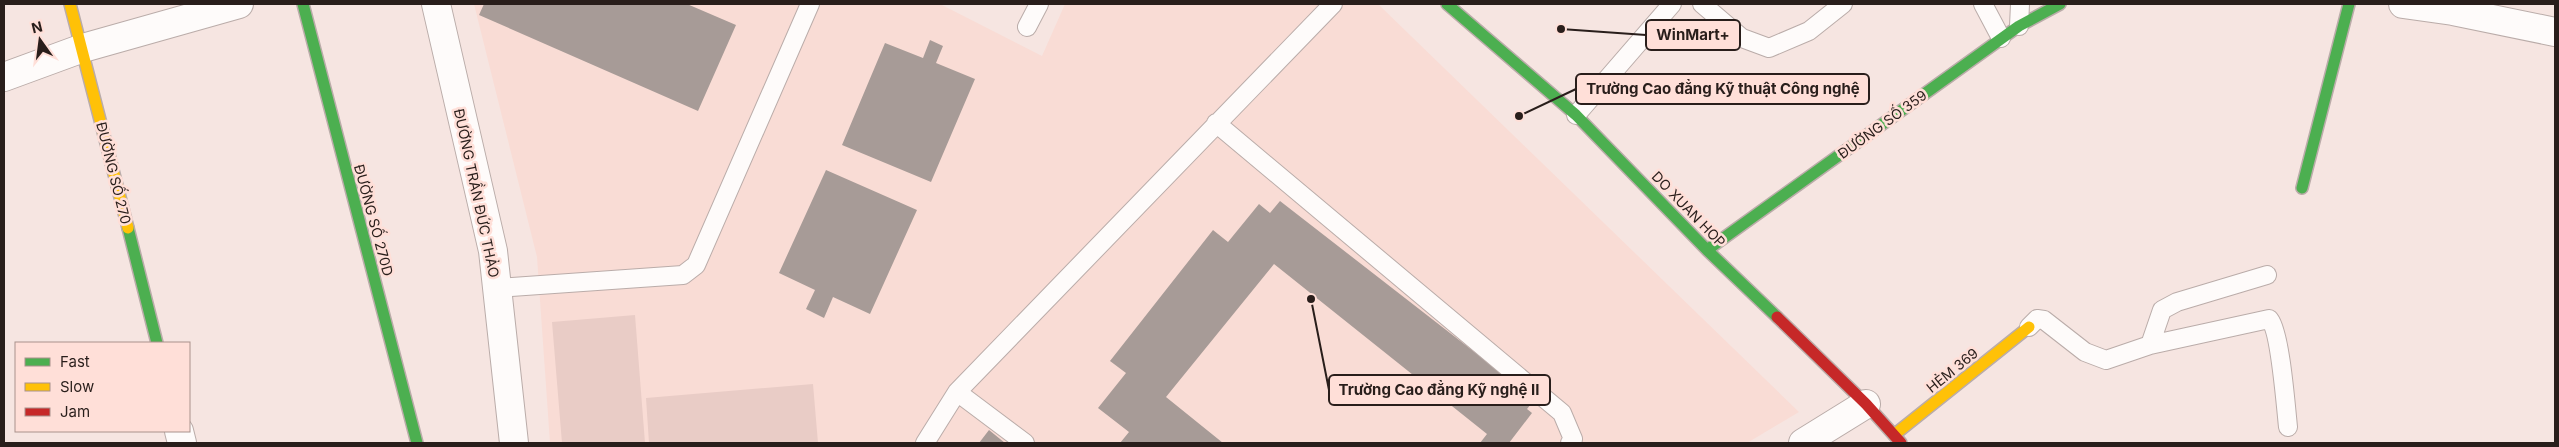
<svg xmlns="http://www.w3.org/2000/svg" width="2559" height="447" font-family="Inter,sans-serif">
  <rect width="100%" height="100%" fill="#f6e5e1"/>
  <path fill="#f9dcd5" d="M 474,4 L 940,4 L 1042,56 L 1065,4 L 1378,4 L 1799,412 L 1747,443 L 550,443 L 537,257 Z"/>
  <path fill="#e9ccc6" d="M 635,315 L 645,443 L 562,443 L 552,322 Z
    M 813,384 L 818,443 L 649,443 L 646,398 Z"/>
  <path fill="#a79b97" d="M 484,4 L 687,4 L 736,25 L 698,111 L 479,15 Z
    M 930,40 L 943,46 L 936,63 L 975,79 L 931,182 L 842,145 L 885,43 L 923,58 Z
    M 826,170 L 917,210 L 870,314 L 833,297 L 824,318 L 806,309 L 815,290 L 779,273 Z
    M 1280,201 L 1535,399 L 1527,409 L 1532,413 L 1509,443 L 1480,443 L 1487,434 L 1274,264 L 1166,397 L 1223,443 L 1120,443 L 1129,432 L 1098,408 L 1126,373 L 1110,361 L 1213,230 L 1228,242 L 1259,204 L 1270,213 Z
    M 989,430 L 1005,443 L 979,443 Z"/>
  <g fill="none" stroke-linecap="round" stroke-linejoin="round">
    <g stroke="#baaca9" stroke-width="20">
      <path id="lane" d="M 1702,4 L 1742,38 L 1769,48 L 1809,31 L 1843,4
        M 1983,4 L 2001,38
        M 2019,26 L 2020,4
        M 1027,27 L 1039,4
        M 1576,115 L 1672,4
        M 1216,123 L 1562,413 L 1573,439 L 1570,443
        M 497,288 L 683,275 L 696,265 L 810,4
        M 2029,327 L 2037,319 L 2044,320 L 2085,352 L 2106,360 L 2150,345 L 2269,319 C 2280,329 2286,408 2288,427
        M 2150,345 L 2162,310 L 2177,302 L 2267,275
        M 957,392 L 1025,443
        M 925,443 L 957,392 L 1333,4"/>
    </g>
    <g stroke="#baaca9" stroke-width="30">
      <path id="street" d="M 436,4 L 493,251 L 514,443
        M 2403,4 L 2453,11 L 2462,4
        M 2453,11 L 2555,32
        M 4,77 L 83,48 L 239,4
        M 179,431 L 182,443
        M 1803,443 L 1866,404"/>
    </g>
    <g stroke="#baaca9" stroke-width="14">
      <path id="fast" d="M 303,4 L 417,443
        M 1447,4 L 1576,115 L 1707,250 L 1777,317
        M 2302,188 L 2349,4
        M 128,228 L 157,343
        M 1707,250 L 2019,26 L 2060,4"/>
    </g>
    <g stroke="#baaca9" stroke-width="14">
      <path id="slow" d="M 70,4 L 128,228
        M 1894,435 L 2029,327"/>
    </g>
    <g stroke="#baaca9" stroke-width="14">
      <path id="jam" d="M 1777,317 L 1866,404 L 1901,443"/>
    </g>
    <use href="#lane" stroke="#fefbfa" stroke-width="18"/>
    <use href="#street" stroke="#fefbfa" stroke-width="28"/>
    <use href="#fast" stroke="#4caf50" stroke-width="11"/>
    <use href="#slow" stroke="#ffc107" stroke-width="11"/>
    <use href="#jam" stroke="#c62828" stroke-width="11"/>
  </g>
  <g text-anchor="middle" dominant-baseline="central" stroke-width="5" stroke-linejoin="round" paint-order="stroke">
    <g font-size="14" fill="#291e1b" stroke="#ffdfd8">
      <text transform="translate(1882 124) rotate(-36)">ĐƯỜNG SỐ 359</text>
      <text transform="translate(114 173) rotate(76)">ĐƯỜNG SỐ 270</text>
      <text transform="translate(477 193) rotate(78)">ĐƯỜNG TRẦN ĐỨC THẢO</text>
      <text transform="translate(1689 209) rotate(46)">DO XUAN HOP</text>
      <text transform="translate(374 220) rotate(75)">ĐƯỜNG SỐ 270D</text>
      <text transform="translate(1952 370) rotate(-39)">HẺM 369</text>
    </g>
  </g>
  <path fill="none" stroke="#291e1b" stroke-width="2" d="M1561 29L1646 35M1519 116L1576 89M1311 299L1329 390"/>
  <g fill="#291e1b" stroke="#ffdfd8" stroke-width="2">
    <circle cx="1561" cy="29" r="5"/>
    <circle cx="1519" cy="116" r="5"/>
    <circle cx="1311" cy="299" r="5"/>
  </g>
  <g fill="#ffdfd8" stroke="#291e1b" stroke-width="2">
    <rect x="1646" y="20" width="94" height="30" rx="5"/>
    <rect x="1576" y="74" width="293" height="30" rx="5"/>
    <rect x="1329" y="375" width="221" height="30" rx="5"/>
  </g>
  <g font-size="15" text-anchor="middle" font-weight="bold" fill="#291e1b">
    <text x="1693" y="40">WinMart+</text>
    <text x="1723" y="94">Trường Cao đẳng Kỹ thuật Công nghệ</text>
    <text x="1439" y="395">Trường Cao đẳng Kỹ nghệ II</text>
  </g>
  <rect width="2559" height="447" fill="none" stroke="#291e1b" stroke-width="10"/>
  <rect x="15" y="342" width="175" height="90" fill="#ffdfd8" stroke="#a9928c"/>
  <rect x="25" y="358" width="25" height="8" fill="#4caf50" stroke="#a9928c"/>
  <text x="60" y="367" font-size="15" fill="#291e1b">Fast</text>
  <rect x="25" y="383" width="25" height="8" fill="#ffc107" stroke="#a9928c"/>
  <text x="60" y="392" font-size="15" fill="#291e1b">Slow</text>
  <rect x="25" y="408" width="25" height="8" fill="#c62828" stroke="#a9928c"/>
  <text x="60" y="417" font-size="15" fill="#291e1b">Jam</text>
  <g transform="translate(40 40) rotate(346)" stroke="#ffdfd8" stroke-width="4" paint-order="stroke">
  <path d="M0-4L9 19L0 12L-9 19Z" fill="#291e1b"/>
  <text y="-8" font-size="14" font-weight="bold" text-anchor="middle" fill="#291e1b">N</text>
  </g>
</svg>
